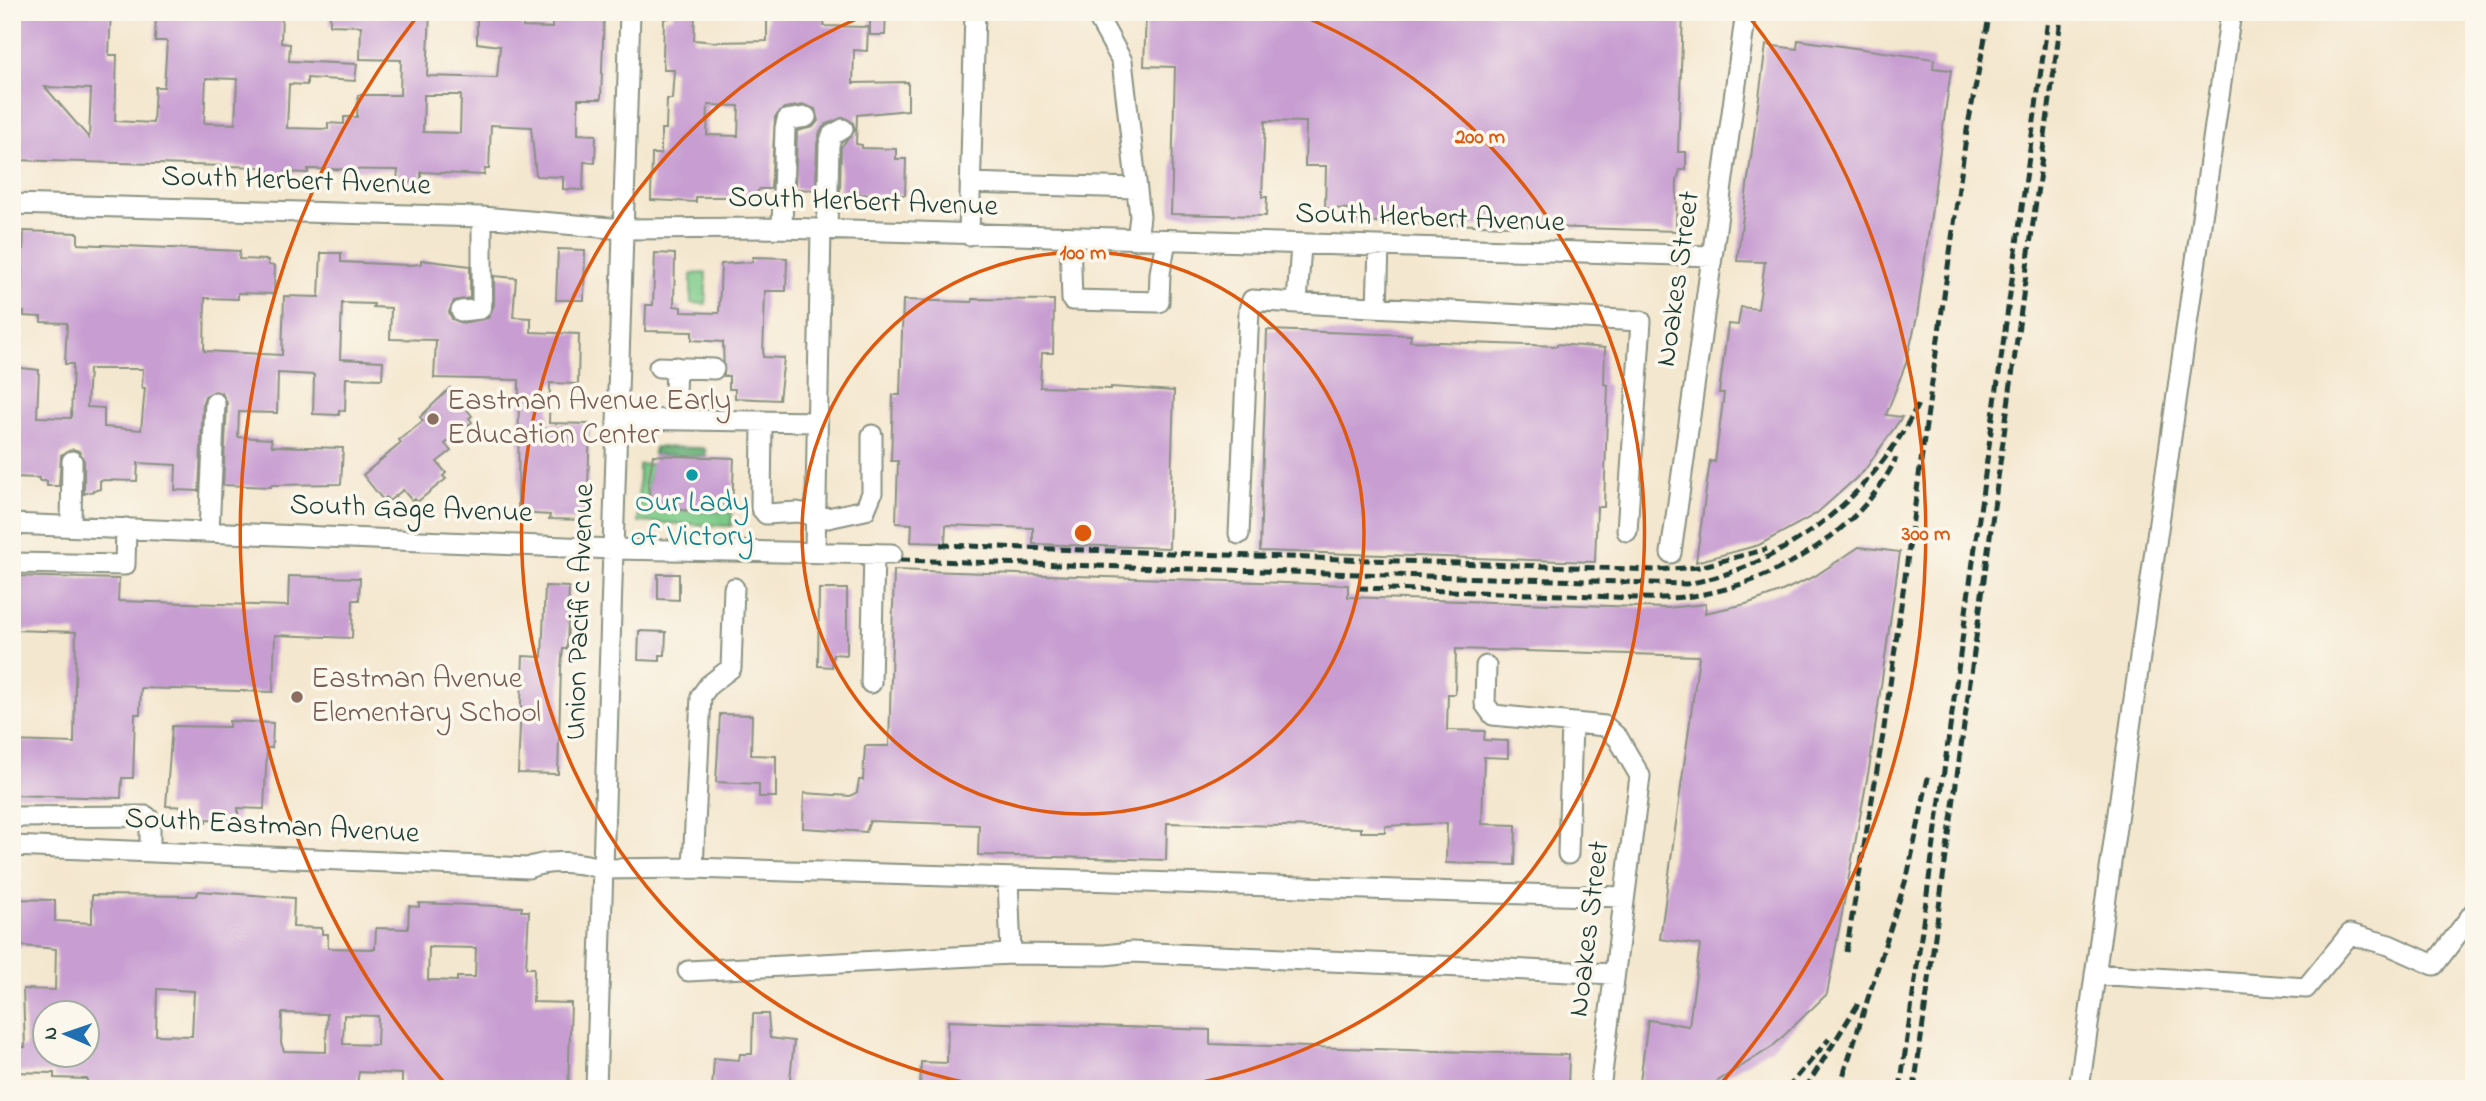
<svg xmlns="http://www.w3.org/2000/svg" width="2486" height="1101" font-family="'Indie Flower',sans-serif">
  <rect width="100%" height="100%" fill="#fbf7ec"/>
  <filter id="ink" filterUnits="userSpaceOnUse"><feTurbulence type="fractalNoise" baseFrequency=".0143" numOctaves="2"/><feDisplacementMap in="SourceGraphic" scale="14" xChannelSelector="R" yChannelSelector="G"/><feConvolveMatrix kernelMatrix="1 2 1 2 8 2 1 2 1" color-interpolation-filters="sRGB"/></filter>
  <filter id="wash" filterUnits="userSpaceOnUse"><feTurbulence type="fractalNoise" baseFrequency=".00686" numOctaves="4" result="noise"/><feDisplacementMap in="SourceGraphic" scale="28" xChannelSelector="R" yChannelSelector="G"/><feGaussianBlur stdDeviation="1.57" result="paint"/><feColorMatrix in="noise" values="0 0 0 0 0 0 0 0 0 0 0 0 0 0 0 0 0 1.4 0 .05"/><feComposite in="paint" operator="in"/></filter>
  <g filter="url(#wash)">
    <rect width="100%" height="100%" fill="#f4e7cf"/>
    <path fill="#7dca88" stroke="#4e845e" stroke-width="2" d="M 706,273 L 706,304 L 691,303 L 691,274 Z
      M 653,464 L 648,486 L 652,509 L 732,512 L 731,526 L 638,522 L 639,465 Z"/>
    <path fill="#66ae74" stroke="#427654" stroke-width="2" d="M 655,447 L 702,448 L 705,449 L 706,457 L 653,455 Z"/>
    <g id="blocks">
      <path fill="#c89ed2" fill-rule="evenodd" d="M 12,12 L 111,12 L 109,55 L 117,55 L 115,121 L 153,123 L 155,87 L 164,87 L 167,41 L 155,41 L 156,12 L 282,12 L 281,43 L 290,44 L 289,61 L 357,64 L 355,81 L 307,78 L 307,85 L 289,84 L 287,128 L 328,129 L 328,123 L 344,124 L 344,117 L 357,117 L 358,95 L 400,95 L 401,60 L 360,59 L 361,26 L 330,25 L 330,12 L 430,12 L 427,76 L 497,78 L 500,46 L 477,43 L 477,12 L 524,12 L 523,27 L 552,28 L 552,12 L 604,12 L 601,99 L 578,99 L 578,134 L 596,135 L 595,163 L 584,162 L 583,190 L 563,189 L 563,177 L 536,176 L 531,127 L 491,125 L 489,169 L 485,169 L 484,175 L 421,172 L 421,182 L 397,181 L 398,170 L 308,169 L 308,173 L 285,172 L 284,176 L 261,175 L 262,167 L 12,160 ZM 206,78 L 237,79 L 235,124 L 204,123 ZM 45,87 L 91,89 L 89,138 ZM 424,95 L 461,95 L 460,133 L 423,132 Z
        M 673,12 L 695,12 L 694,40 L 716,42 L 767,41 L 767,12 L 825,12 L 824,26 L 868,27 L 867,51 L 854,50 L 853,83 L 908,82 L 908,110 L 857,115 L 856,144 L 862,145 L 862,148 L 896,149 L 896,159 L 906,159 L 905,195 L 840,194 L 841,147 L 855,130 L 853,123 L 844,117 L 826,124 L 820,131 L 817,144 L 816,190 L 795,189 L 797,131 L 813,127 L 818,121 L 815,109 L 805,105 L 784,108 L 775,117 L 771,189 L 760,189 L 752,197 L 696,197 L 696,202 L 651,200 L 652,154 L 661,154 L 661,129 L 666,129 L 667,99 L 672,99 L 674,70 L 664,70 L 663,57 L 664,19 L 673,17 ZM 708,105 L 739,106 L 738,136 L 707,135 Z
        M 870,12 L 886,12 L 885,35 L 870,35 Z
        M 1146,12 L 1683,12 L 1678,152 L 1686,152 L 1686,170 L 1680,170 L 1677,180 L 1676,231 L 1350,221 L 1350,209 L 1325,208 L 1326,166 L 1305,166 L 1306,122 L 1265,121 L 1262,197 L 1267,197 L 1266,216 L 1171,214 L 1175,67 L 1144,66 Z
        M 1798,40 L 1934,59 L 1933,68 L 1951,70 L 1917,317 L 1906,363 L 1886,415 L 1902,417 L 1864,471 L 1816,514 L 1759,545 L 1696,562 L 1710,461 L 1715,462 L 1724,393 L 1719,393 L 1728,324 L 1738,325 L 1741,307 L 1758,309 L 1765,262 L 1737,261 L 1766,45 L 1797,49 Z
        M 24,231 L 78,233 L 78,244 L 240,251 L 239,259 L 268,260 L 268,265 L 275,266 L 274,294 L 238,293 L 238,299 L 205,298 L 204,351 L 282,355 L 284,296 L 319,297 L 321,253 L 341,253 L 341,262 L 408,265 L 421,264 L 421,260 L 470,266 L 470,298 L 454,301 L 449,312 L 452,319 L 462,323 L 488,318 L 494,305 L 494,276 L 516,278 L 513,317 L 531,318 L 531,332 L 579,334 L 578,384 L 550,383 L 549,423 L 590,424 L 587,520 L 549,519 L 550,515 L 518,513 L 519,380 L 434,378 L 436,340 L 390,339 L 391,308 L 373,307 L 374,304 L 342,303 L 340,359 L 383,361 L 382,379 L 346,378 L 345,411 L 339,410 L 339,415 L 313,414 L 314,375 L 278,373 L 277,413 L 239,412 L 238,437 L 271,439 L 272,446 L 343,448 L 341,484 L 271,485 L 271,487 L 223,485 L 227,403 L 222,393 L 215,391 L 205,396 L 203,402 L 199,491 L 175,490 L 176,465 L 138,463 L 137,481 L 100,480 L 100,489 L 84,494 L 84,461 L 79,451 L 73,449 L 61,455 L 59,486 L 47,486 L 47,481 L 39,481 L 39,478 L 12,477 L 12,367 L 39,370 L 37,417 L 71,418 L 73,364 L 65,364 L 67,323 L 41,322 L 41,317 L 24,316 L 24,312 L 20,312 ZM 89,369 L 143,369 L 142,388 L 145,388 L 141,430 L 104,427 L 104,408 L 87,407 Z
        M 558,249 L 585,250 L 584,300 L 556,300 Z
        M 655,253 L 675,254 L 674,306 L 681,307 L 681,312 L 719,313 L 721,264 L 752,262 L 753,257 L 787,258 L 786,291 L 765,291 L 763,357 L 784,358 L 779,400 L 735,398 L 735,389 L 729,389 L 729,376 L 724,376 L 723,342 L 692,340 L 692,332 L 645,331 L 646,305 L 653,305 Z
        M 972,299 L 1054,300 L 1053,353 L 1042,353 L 1040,387 L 1111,389 L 1111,387 L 1174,391 L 1169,548 L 1033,544 L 1033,528 L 946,525 L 945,543 L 911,542 L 912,524 L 896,523 L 898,461 L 891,461 L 893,395 L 900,395 L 903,300 L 972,302 Z
        M 1267,330 L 1411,335 L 1410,341 L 1557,346 L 1557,344 L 1605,348 L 1604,384 L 1608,385 L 1604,507 L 1597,507 L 1595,562 L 1260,551 Z
        M 450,388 L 472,416 L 469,418 L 472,422 L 445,444 L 451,451 L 437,462 L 446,473 L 443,476 L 446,479 L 417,502 L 415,499 L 412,501 L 403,490 L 389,501 L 386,497 L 383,500 L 363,475 L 401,443 L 399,440 L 423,421 L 420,417 Z
        M 653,455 L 734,458 L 732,512 L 651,509 L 648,486 Z
        M 1859,547 L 1900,552 L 1870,763 L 1827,994 L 1772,1047 L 1705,1089 L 1639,1089 L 1648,1020 L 1689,1026 L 1700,945 L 1660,939 L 1699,656 L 1456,649 L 1455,694 L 1448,694 L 1447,730 L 1485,731 L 1484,740 L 1508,741 L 1508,758 L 1484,757 L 1482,824 L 1516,825 L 1515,865 L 1446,863 L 1447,823 L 1385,826 L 1385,832 L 1361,832 L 1361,828 L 1167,823 L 1166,860 L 978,855 L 979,825 L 870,821 L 866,832 L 803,828 L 804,793 L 850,796 L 857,792 L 859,780 L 863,780 L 865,746 L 889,746 L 894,570 L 1348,585 L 1348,597 L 1667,608 L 1706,604 L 1705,613 L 1746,604 L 1780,592 L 1815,576 Z
        M 658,574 L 679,574 L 679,600 L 658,599 Z
        M 12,576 L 119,579 L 118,601 L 288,606 L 289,576 L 360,578 L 359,600 L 353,600 L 352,638 L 275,635 L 273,692 L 141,688 L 140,714 L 135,714 L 133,778 L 122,778 L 121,798 L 12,795 L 12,741 L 74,743 L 76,632 L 12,630 Z
        M 545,586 L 569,587 L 567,649 L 563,649 L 561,668 L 558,774 L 518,773 L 523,656 L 542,657 Z
        M 819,589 L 847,589 L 847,655 L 833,654 L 832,667 L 818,666 Z
        M 639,631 L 666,632 L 665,655 L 660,655 L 660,661 L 638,660 Z
        M 720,714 L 752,715 L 751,755 L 776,756 L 776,797 L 759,797 L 759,784 L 716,782 Z
        M 229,721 L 273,723 L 272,748 L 267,748 L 264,809 L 238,808 L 238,820 L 206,819 L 206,823 L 191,823 L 189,807 L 166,806 L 172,726 L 229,727 Z
        M 199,891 L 294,898 L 293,927 L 322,928 L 322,934 L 328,934 L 328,948 L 375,949 L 376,928 L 408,929 L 409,906 L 419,907 L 419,903 L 522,907 L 521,911 L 529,911 L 526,968 L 534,968 L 533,1002 L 571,1003 L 568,1089 L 402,1088 L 402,1074 L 359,1072 L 357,1084 L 347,1083 L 347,1088 L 188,1089 L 189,1082 L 145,1081 L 144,1085 L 140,1085 L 87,1083 L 87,1079 L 54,1078 L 54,1073 L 12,1072 L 12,1047 L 25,1047 L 23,989 L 55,990 L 56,949 L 12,945 L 12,899 L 55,900 L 55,921 L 92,923 L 92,895 L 196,896 ZM 429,947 L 476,948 L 475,977 L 457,977 L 457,981 L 428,980 ZM 157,989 L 194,991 L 192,1036 L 156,1035 ZM 46,1013 L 89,1013 L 88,1055 L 46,1055 ZM 282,1013 L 327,1014 L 326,1052 L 284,1051 L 281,1043 ZM 344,1015 L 378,1016 L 377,1045 L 343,1044 Z
        M 753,1014 L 768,1014 L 770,1038 L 794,1041 L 789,1089 L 712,1089 L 714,1058 L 739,1060 L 740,1054 L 752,1054 Z
        M 948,1021 L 1210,1030 L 1210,1044 L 1569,1055 L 1568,1089 L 920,1089 L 921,1062 L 947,1063 Z"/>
    </g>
  </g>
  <g filter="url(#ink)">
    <use href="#blocks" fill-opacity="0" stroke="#8a9282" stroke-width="2"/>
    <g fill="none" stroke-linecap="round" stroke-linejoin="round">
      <g stroke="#8a9282" stroke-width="23">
        <path id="minor" d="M 1095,12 L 1122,61 L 1140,216 L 1137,240
          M 970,183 L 1136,188
          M 12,204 L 482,217 L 623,229 L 782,228 L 1712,256
          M 782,228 L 785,128 L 787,120 L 806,117
          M 827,229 L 829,145 L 832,135 L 843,129
          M 969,235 L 975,12
          M 1070,238 L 1072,300 L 1159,302 L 1160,273 L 1166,241
          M 1297,303 L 1641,321 L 1627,531
          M 1377,307 L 1379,247
          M 461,311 L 480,309 L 482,302 L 482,217
          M 659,367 L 714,369
          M 618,419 L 817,422
          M 674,419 L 676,367
          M 762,421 L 761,508 L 766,514 L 797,512 L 828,518 L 865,510 L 872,493 L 872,435
          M 12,524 L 613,549 L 892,554
          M 71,526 L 72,461
          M 209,531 L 215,403
          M 1239,534 L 1249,310 L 1252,300 L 1297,303 L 1301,245
          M 815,551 L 821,229
          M 1671,553 L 1746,12
          M 12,563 L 125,565 L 126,528
          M 1486,666 L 1485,704 L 1493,715 L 1605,726 L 1618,738 L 1640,776 L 1600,1089
          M 871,683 L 874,553
          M 12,817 L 146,816 L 150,820 L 150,851
          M 12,846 L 528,868 C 548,859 582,862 602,869 L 693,868 L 1624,897
          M 1568,854 L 1572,723
          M 693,868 L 701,696 L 709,685 L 731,668 L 734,588
          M 1008,879 L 1011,954 L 1105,955 L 1131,952 L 1614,974
          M 688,971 L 1011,954
          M 2095,974 L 2306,988 L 2350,934 L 2389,945 L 2434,965 L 2474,912
          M 596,1089 L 630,12
          M 2079,1089 L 2231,12"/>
      </g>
      <use href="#minor" stroke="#fff" stroke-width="19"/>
      <path stroke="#1f3d34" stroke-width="5" stroke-dasharray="10 5" stroke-linecap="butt" d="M 940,545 L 1657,570 L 1699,567 L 1767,549
        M 900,560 L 1686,584 C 1788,566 1875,494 1919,402
        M 1358,588 C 1427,590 1496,593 1565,595 C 1607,596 1650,601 1692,596 C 1771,585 1862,532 1896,458
        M 1846,952 L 1883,735 L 1967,130 L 1990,12
        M 1787,1089 L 1829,1039
        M 1805,1089 L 1860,1001
        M 1839,1089 L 1908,873 L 1929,773
        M 1900,1089 L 2049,12
        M 1914,1089 L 2062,12"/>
    </g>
  </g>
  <g fill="none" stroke="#de580e" stroke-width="3.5">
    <circle cx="1083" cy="533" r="281"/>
    <path d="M995 1088A562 562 0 0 1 868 14M1298 14A562 562 0 0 1 1171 1088"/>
    <path d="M447 1086A843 843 0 0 1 419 14M1747 14A843 843 0 0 1 1719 1086"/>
  </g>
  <g fill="#8d6e63" stroke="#fbf7ec" stroke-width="2.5">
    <circle cx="433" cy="419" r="7"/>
    <circle cx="297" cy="697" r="7"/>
  </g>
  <circle fill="#0f9aa8" stroke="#fbf7ec" stroke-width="2.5" cx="692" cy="475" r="7"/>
  <g text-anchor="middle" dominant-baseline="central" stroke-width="7" stroke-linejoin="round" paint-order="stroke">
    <g font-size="30" fill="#1f3d34" stroke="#fbf7ec">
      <text transform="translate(296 182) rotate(2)">South Herbert Avenue</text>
      <text transform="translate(863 203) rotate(2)">South Herbert Avenue</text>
      <text transform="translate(1430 219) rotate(2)">South Herbert Avenue</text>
      <text transform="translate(1679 279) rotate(-82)">Noakes Street</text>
      <text transform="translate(411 510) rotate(2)">South Gage Avenue</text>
      <text transform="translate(581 612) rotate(-88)">Union Pacific Avenue</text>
      <text transform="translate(272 827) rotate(3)">South Eastman Avenue</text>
      <text transform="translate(1590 929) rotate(-83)">Noakes Street</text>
    </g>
    <g font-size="30" fill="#785e54" stroke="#fbf7ec" text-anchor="start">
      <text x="447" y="402">Eastman Avenue Early<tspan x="447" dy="34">Education Center</tspan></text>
      <text x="311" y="680">Eastman Avenue<tspan x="311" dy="34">Elementary School</tspan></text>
    </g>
    <g font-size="30" fill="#0d838f" stroke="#fbf7ec">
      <text x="692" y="504">Our Lady<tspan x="692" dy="34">of Victory</tspan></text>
    </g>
  </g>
  <circle cx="1083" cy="533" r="10" fill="#de580e" stroke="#fbf7ec" stroke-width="3.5"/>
  <g font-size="21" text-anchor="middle" font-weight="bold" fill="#de580e" stroke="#fbf7ec" stroke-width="7" stroke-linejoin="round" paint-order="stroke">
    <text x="1480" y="143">200 m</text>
    <text x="1083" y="259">100 m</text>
    <text x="1926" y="540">300 m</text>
  </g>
  <rect width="2486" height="1101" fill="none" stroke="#fbf7ec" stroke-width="42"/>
  <g transform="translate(66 1034) rotate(272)"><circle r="33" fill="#fbf7ec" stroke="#a3ada2" stroke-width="2"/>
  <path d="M0-5L12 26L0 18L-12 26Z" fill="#1f6fb2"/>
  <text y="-10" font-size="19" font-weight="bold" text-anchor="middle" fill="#1f3d34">N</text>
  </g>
</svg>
